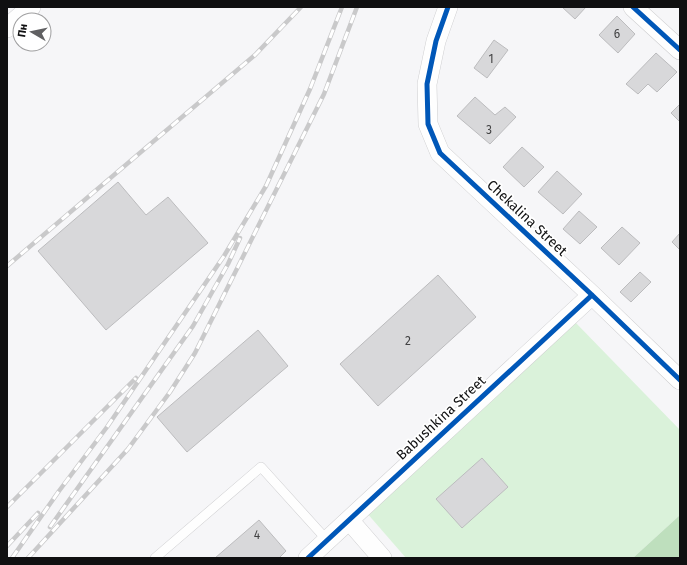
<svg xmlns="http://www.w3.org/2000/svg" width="687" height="565" font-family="'Fira Sans',sans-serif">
  <rect width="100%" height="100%" fill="#f6f6f8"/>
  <path fill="#daf2da" d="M 575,322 L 680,430 L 680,515 L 633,558 L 406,558 L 366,512 Z"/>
  <path fill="#bedfbd" d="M 680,515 L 680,558 L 633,558 Z"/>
  <path fill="#d8d8da" stroke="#bcbcbe" d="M 562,7 L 586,7 L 575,19 Z
    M 617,16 L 635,34 L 618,53 L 599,35 Z
    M 494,40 L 508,50 L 487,78 L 474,68 Z
    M 656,53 L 677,72 L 657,92 L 648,84 L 638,94 L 626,84 Z
    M 475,97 L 495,115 L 505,107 L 516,117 L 490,144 L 457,116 Z
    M 680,104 L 680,122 L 671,113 Z
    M 522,147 L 544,167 L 524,187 L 503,167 Z
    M 557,171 L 582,194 L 563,214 L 538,192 Z
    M 118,182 L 146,215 L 168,197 L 208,243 L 106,330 L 38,251 Z
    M 579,211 L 597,227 L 580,244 L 563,229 Z
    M 622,227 L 640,243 L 619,265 L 601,248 Z
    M 680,233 L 680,250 L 672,242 Z
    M 640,272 L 651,282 L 631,302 L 620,292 Z
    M 438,275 L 476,317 L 378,406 L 340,364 Z
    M 258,330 L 288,366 L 187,452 L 157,417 Z
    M 482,458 L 508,487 L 462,528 L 436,499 Z
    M 259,520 L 286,551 L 279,558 L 215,558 Z"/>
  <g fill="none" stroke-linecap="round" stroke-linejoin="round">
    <g stroke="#ceced0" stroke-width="10">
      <path id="service" d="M 155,558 L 261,467 L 327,540"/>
    </g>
    <g stroke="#ceced0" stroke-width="20">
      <path id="minor" d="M 448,7 L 436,41 L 427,84 L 428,124 L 440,153 L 592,295 L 680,380
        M 633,7 L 680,50
        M 7,28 L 31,7
        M 349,520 L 382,558
        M 308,558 L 592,295"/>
    </g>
    <use href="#service" stroke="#fefefe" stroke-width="9"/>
    <use href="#minor" stroke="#fefefe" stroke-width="19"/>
    <g stroke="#c9c9ca" stroke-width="4.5">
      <path id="rail" d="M 7,266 L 255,55 L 301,7
        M 7,507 L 136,378
        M 50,527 L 193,326 L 228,264 L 240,238
        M 7,546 L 38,513
        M 12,558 L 59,491 L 107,427 L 224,256 L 266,186 L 310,89 L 342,7
        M 28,558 L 128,449 L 170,392 L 195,353 L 324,94 L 357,7"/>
    </g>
    <use href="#rail" stroke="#fff" stroke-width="3" stroke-dasharray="9" stroke-linecap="butt"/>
    <g stroke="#fff" stroke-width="8">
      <path id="cycleway" d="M 448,7 L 436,41 L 427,84 L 428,124 L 440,153 L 592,295 L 680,380
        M 633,7 L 680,50
        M 308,558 L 592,295"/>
    </g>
    <use href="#cycleway" stroke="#0057b8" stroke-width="5"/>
  </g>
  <g text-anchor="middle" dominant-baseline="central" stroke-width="3.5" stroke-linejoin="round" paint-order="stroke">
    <g font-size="12" fill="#424243">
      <text x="617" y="34">6</text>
      <text x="491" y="59">1</text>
      <text x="489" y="130">3</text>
      <text x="408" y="341">2</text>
      <text x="257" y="535">4</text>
    </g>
    <g font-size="14" fill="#101011" stroke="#fff">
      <text transform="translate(527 218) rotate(43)">Chekalina Street</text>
      <text transform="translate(441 418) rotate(-43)">Babushkina Street</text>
    </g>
  </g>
  <rect width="687" height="565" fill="none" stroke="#101011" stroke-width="16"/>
  <g transform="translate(32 32) rotate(279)"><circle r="19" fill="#ffffff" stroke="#9f9fa0"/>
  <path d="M0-3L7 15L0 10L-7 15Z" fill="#606062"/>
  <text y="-6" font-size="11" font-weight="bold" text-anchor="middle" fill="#101011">Пн</text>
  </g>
</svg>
